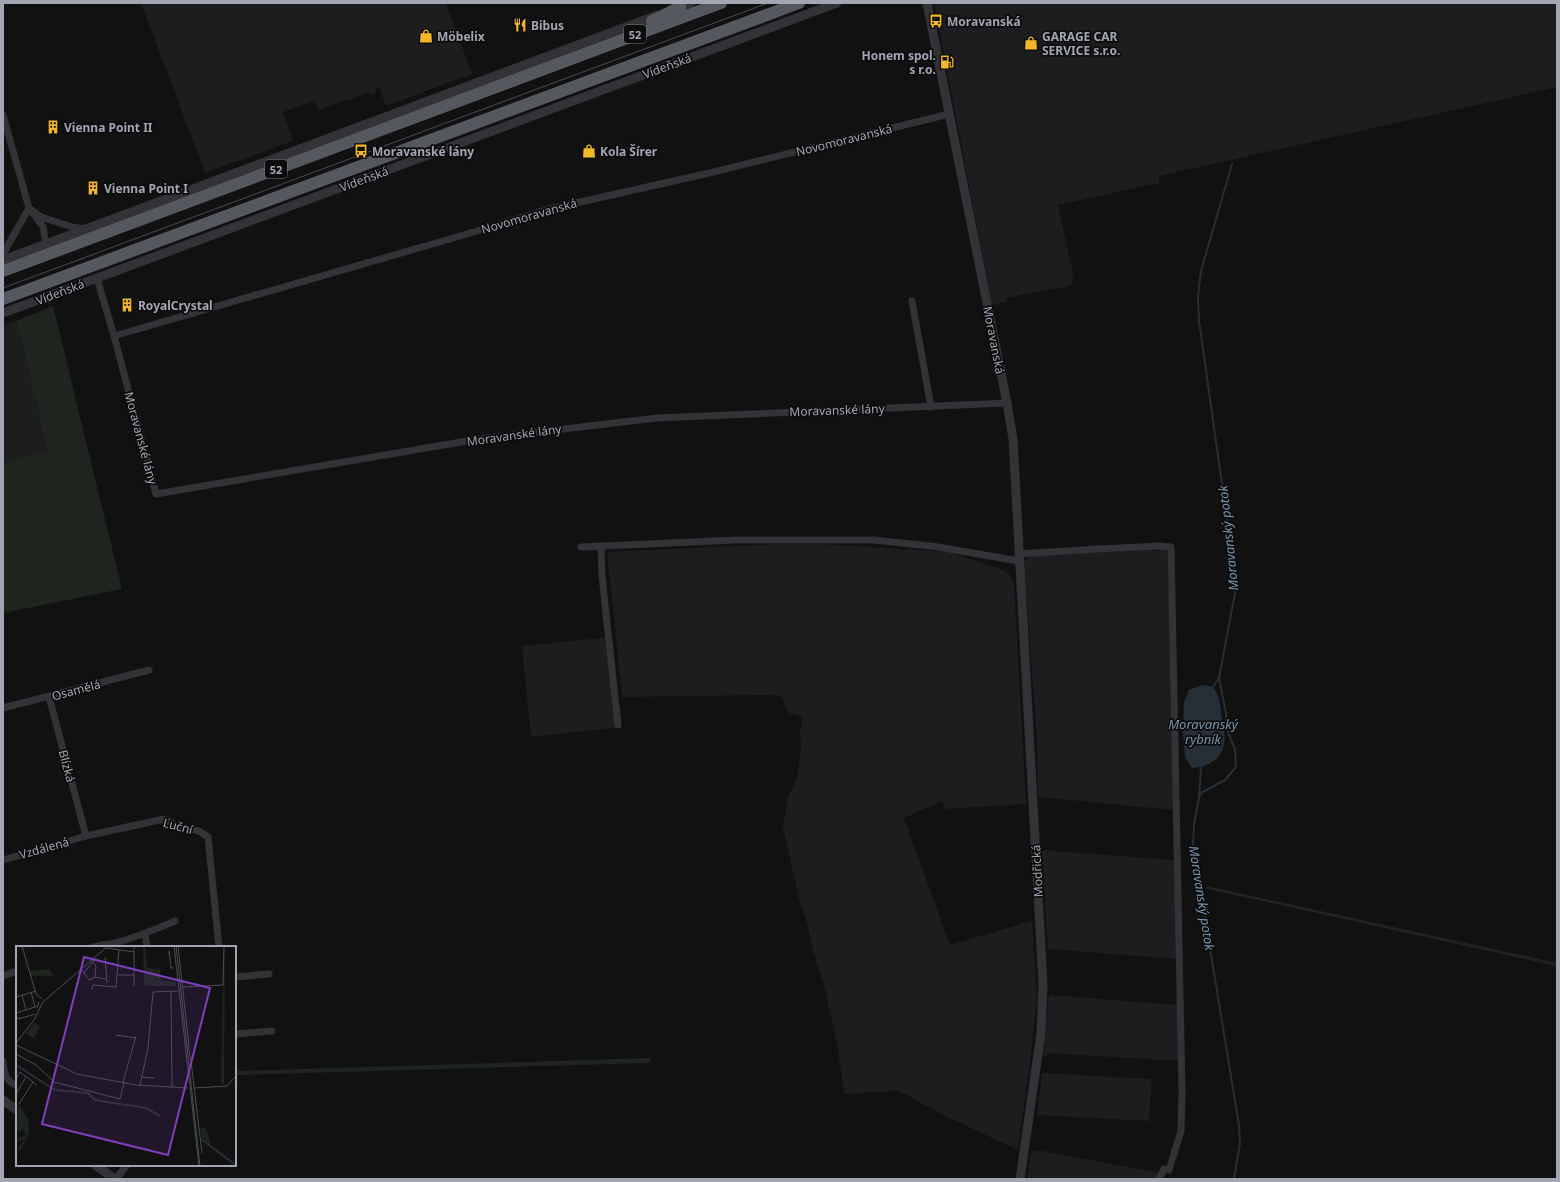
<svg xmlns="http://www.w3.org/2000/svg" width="1560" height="1182" font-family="'Noto Sans',sans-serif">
  <rect width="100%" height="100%" fill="#111112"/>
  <path fill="#1d1d1f" d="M 141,3 L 446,3 L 472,74 L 386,106 L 379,87 L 376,89 L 375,95 L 366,93 L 353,99 L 350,100 L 349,99 L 319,110 L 314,101 L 283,112 L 293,141 L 205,173 Z
    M 934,3 L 1557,3 L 1557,87 L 1159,176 L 1159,183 L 1058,205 L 1072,269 L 1073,283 L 1069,286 L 1006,298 L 1007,301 L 992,305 Z
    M 16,321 L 48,451 L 3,462 L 3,326 Z
    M 778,544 L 821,544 L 949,552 L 1006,571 L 1014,582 L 1026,804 L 945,809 L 942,801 L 904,818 L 950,945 L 1032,921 L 1037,997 L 1031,1054 L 1018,1150 L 943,1115 L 905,1094 L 897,1091 L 844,1094 L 838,1049 L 834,1029 L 824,985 L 814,954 L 806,919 L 800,903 L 783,827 L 788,797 L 797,778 L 801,751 L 800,731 L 803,717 L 789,713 L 781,696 L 769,695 L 622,697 L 607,552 Z
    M 1165,550 L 1168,554 L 1173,810 L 1038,797 L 1037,741 L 1024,562 L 1027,558 L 1032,556 L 1079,554 L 1079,553 Z
    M 611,637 L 620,727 L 531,737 L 522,646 Z
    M 1041,850 L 1174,860 L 1177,959 L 1048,949 Z
    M 1049,995 L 1178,1005 L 1178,1061 L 1049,1053 L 1043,1058 Z
    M 1042,1073 L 1152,1079 L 1149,1121 L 1037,1115 Z
    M 1037,1150 L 1160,1173 L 1156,1179 L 1027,1179 L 1031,1153 L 1033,1151 Z"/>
  <path fill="#1d251e" d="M 53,306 L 122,589 L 3,613 L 3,462 L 48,451 L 16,321 Z
    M 1207,886 L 1557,963 L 1557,966 L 1207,889 Z
    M 650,1058 L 650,1063 L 235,1075 L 235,1071 Z"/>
  <path fill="#272f36" d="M 1202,685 L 1213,687 C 1221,698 1220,706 1222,719 C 1223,726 1226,737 1224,744 C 1222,759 1206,768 1192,768 L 1185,757 L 1183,732 L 1184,702 L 1189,690 Z"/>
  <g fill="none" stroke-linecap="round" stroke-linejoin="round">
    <path stroke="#272f36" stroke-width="2" d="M 1232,164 L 1201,271 L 1198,297 L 1199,321 L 1235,576 L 1235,593 L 1219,678 L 1226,713 L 1227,730 L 1235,749 L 1236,767 L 1225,780 L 1201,793 L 1199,798 L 1194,824 L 1193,845 L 1239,1125 L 1240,1143 L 1234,1179
      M 1213,687 L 1219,678
      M 1199,797 L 1201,768"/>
    <path stroke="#323237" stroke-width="7" d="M 3,115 L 29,208 L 43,227 L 46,244
      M 3,254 L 29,208 L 41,217 L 72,227 L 85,229
      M 97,278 L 114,336 L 156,494 L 479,439 L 657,418 L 1007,403
      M 912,301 L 931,407
      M 114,336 L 474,232 L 549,209 L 705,174 L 949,114
      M 601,546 L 602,576 L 618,725
      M 581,547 L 737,540 L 874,540 L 938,547 L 1019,561
      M 1018,554 L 1098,549 L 1160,546 L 1171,547 L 1182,1093 L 1181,1131 L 1169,1170
      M 49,697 L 86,836
      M 3,708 L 149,670
      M 3,860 L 86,836 L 164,819 L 177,826 L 199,831 L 208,837 L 219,947
      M 145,933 L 147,947
      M 93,947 C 101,944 110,945 118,942 C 138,937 156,929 175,921
      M 3,976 L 17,971
      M 235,977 L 269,974
      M 235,1034 L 272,1031
      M 3,1061 C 4,1073 5,1081 17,1086
      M 116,1179 L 127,1165
      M 1159,1179 L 1164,1169"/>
    <path stroke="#323237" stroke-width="9" d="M 927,3 L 1007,403 L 1013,439 L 1043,984 L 1041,1033 L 1020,1179
      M 675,9 L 691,3
      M 3,260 L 658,15
      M 3,313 L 837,3
      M 3,1100 L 17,1110
      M 95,1165 L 115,1179"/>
    <path stroke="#56585f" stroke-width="12" d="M 652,21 L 680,7
      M 3,271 L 721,3
      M 3,299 L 799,3"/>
    <path stroke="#494a50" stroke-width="1" d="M 3,288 L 768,3"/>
  </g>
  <defs>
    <g id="bus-bare" transform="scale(1.08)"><path d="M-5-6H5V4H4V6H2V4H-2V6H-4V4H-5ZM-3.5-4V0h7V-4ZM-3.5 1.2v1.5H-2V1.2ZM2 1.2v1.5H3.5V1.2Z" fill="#f3b728" stroke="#0c0c0d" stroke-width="2.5" paint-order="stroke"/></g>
    <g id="restaurant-bare" transform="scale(1.08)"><path d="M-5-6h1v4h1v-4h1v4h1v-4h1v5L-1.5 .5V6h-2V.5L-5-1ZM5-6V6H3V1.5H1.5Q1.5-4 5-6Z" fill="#f3b728" stroke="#0c0c0d" stroke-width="2.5" paint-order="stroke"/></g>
    <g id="shop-bare" transform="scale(1.08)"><path d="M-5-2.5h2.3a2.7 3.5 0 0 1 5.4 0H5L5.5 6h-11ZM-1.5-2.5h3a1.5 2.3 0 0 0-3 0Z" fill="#f3b728" stroke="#0c0c0d" stroke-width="2.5" paint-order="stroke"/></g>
    <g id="fuel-bare" transform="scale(1.08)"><path d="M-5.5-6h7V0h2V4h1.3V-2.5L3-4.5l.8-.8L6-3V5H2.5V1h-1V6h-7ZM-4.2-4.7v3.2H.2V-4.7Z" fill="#f3b728" stroke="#0c0c0d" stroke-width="2.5" paint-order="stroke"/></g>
    <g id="building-bare" transform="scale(1.08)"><path d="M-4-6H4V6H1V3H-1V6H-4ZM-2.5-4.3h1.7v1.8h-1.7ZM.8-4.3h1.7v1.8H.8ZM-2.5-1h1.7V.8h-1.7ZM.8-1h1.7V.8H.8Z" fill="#f3b728" stroke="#0c0c0d" stroke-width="2.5" paint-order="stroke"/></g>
  </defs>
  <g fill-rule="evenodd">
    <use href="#bus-bare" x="936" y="21"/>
    <use href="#restaurant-bare" x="520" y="25"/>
    <use href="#shop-bare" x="426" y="36"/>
    <use href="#shop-bare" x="1031" y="43"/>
    <use href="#fuel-bare" x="947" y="62"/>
    <use href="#building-bare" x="53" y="127"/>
    <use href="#bus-bare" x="361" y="151"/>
    <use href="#shop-bare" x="589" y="151"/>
    <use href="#building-bare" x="93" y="188"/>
    <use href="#building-bare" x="127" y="305"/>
  </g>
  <g text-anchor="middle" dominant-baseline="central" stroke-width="3.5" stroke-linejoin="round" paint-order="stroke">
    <g fill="#0c0c0d" stroke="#757881" stroke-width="1">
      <rect x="624" y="25" width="22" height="18" rx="3"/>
      <rect x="265" y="160" width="22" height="18" rx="3"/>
    </g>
    <g font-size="11" font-weight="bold" fill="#a2a6b3">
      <text x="635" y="34">52</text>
      <text x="276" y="169">52</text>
    </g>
    <g font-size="12" font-weight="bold" fill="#a2a6b3" stroke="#0c0c0d" text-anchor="start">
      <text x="947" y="21">Moravanská</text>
      <text x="531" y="25">Bibus</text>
      <text x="437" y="36">Möbelix</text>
      <text x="1042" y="36">GARAGE CAR<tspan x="1042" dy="14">SERVICE s.r.o.</tspan></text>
      <text x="936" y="55" text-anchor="end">Honem spol.<tspan x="936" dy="14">s r.o.</tspan></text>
      <text x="64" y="127">Vienna Point II</text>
      <text x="372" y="151">Moravanské lány</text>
      <text x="600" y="151">Kola Šírer</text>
      <text x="104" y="188">Vienna Point I</text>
      <text x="138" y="305">RoyalCrystal</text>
    </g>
    <g font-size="12" fill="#a2a6b3" stroke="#0c0c0d">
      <text transform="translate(667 66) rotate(-20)">Vídeňská</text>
      <text transform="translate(844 140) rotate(-14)">Novomoravanská</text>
      <text transform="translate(364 179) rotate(-20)">Vídeňská</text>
      <text transform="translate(529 216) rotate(-16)">Novomoravanská</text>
      <text transform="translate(60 292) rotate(-21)">Vídeňská</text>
      <text transform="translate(994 340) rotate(79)">Moravanská</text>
      <text transform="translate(837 410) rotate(-2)">Moravanské lány</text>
      <text transform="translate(514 435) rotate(-8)">Moravanské lány</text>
      <text transform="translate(141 438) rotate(75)">Moravanské lány</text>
      <text transform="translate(76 690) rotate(-15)">Osamělá</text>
      <text transform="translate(67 766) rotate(75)">Blízká</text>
      <text transform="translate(178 826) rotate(15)">Luční</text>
      <text transform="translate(44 848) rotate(-16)">Vzdálená</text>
      <text transform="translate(1037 871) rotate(-93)">Modřická</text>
    </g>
    <g font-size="13" font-style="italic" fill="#7893af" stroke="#0c0c0d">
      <text transform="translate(1228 538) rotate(-96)">Moravanský potok</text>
      <text x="1203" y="724">Moravanský<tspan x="1203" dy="15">rybník</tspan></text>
      <text transform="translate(1202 898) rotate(81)">Moravanský potok</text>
    </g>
  </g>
  <g transform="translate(16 946)">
    <rect width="220" height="220" fill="#111112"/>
    <path d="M 127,0 L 129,0 L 131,22 L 144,23 L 145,35 L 159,35 L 160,40 L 128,40 ZM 209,0 L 208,136 L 205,140 L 207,41 ZM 34,23 L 37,30 L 15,30 L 14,25 ZM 18,77 L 24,80 L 18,93 L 10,87 ZM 2,157 L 12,173 L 13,186 L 5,204 L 0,205 L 9,193 L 0,196 L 0,193 L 10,189 L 7,183 L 0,186 ZM 184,182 L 190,182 L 195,198 L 186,194 Z" fill="#1d251e"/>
    <path fill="none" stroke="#272f36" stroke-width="2" d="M 0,119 L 39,144 L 72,147 L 79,154 L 130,162 L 144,170M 186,194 L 220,219"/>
    <path fill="none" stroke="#4b4d52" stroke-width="1" d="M 6,0 L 20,48 L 26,53M 118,0 L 118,40M 158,0 L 183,220M 160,0 L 184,220M 162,0 L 173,100M 90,2 L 118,6M 153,8 L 153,5 L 155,22 L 158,22M 89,11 L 91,37M 77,16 L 80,20 L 79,31M 65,23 L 73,34 L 79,31 L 90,33M 68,27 L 78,14 L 89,16M 102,29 L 118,29M 167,41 L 207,39 L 208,0M 76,44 L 77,39 L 100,41 L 103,4M 15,46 L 19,61M 155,46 L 156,141M 6,49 L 10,64M 0,51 L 20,45M 0,67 L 22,60 L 23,56M 0,69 L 2,73 L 19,68M 100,89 L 120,92M 0,97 L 18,74 L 27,56 L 92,0M 0,99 L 61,128 L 120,139 L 172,142M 172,99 L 175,115M 0,108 L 20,119 L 38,136M 175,115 L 186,207M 126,131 L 138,132M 0,133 L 4,126 L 21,139M 38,136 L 104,153 L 108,136M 107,136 L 120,90M 124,139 L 132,102 L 137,46 L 162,45M 178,142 L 211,140 L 220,130M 0,148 L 10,131M 3,158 L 17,136"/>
    <path fill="#813ebd" fill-opacity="0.15" stroke="#813ebd" stroke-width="2" d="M 68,11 L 194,42 L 152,209 L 26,178 Z"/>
    <rect width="220" height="220" fill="none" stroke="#a2a6b3" stroke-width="2"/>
  </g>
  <rect width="1560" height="1182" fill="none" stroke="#a2a6b3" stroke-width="8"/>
</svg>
